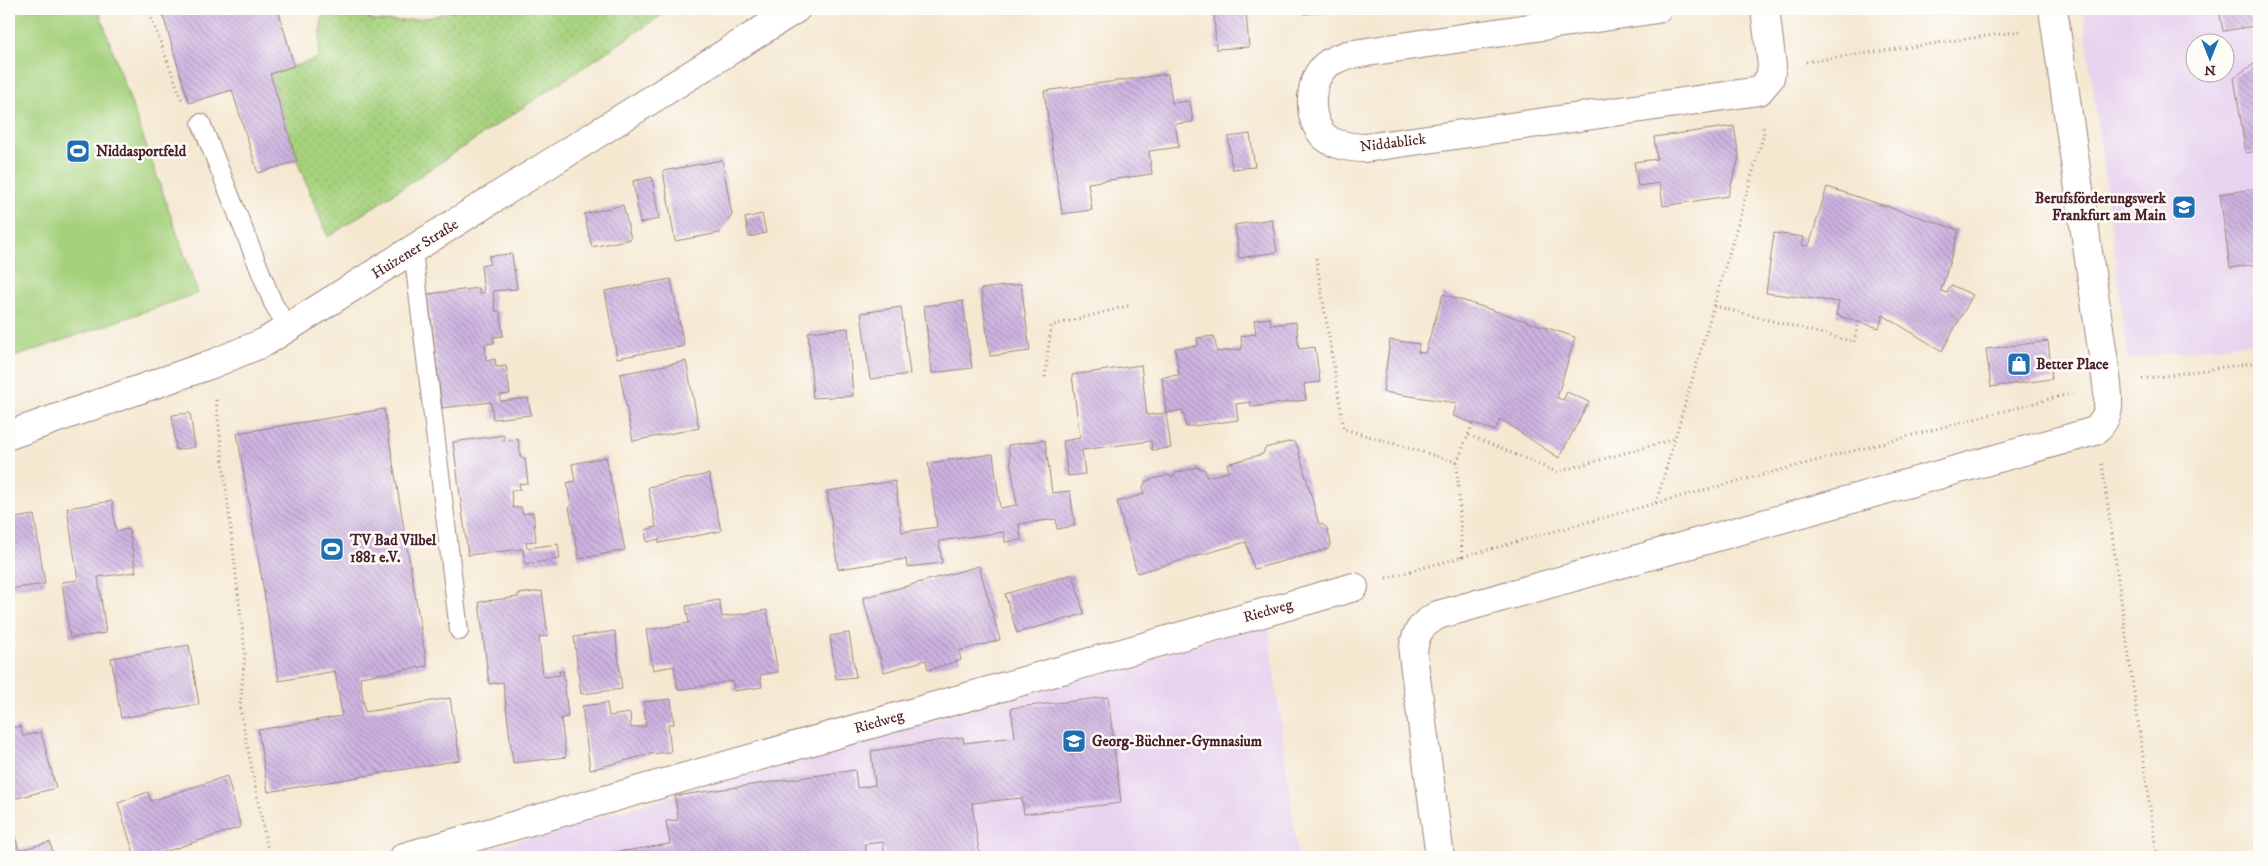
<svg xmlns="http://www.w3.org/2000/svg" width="2268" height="866" font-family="'IM FELL DW Pica',serif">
  <defs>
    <pattern id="green-dots" width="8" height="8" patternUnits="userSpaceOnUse" patternTransform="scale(1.25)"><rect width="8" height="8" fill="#a5d17d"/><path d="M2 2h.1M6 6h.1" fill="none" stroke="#90b36c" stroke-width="1.8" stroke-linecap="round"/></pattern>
    <pattern id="building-back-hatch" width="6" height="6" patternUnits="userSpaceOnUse" patternTransform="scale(1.25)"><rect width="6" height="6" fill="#cdb3e1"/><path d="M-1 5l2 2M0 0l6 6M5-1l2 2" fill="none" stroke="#a891b7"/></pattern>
  </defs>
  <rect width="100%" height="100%" fill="#fdfcf7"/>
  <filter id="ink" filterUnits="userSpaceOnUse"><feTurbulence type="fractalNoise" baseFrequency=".02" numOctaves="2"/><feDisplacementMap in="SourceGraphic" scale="10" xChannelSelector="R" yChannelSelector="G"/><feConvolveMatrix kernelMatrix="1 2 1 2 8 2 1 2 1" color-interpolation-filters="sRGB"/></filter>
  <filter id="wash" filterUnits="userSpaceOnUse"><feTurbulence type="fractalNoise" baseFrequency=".0096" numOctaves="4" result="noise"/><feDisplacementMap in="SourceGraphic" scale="20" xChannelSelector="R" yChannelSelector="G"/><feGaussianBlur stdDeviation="1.12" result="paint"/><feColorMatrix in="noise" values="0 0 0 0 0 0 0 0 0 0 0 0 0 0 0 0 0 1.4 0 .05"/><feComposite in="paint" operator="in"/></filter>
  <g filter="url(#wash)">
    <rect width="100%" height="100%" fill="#f4e8d1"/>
    <path fill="#e7d2ef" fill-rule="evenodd" d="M 2083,9 L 2259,9 L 2259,341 L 2128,359 ZM 2196,42 L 2226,42 L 2226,72 L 2196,72 Z
      M 1268,624 L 1298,857 L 461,857 Z"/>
    <path fill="url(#green-dots)" stroke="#787854" d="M 323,9 L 349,9 L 375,21 L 400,21 L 431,17 L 459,9 L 671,9 L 328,237 L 297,161 L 270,74 L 318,58 Z"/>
    <path fill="#a5d17d" stroke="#787854" d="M 9,9 L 98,9 L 198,293 L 9,359 Z"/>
    <g id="blocks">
      <path fill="url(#building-back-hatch)" d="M 161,9 L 290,9 L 279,12 L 294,66 L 270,74 L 297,161 L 258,173 L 232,90 L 189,103 Z
        M 1303,9 L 1336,9 L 1336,10 L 1304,14 Z
        M 2219,9 L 2259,9 L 2259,55 L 2255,26 L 2223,31 Z
        M 1246,12 L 1249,47 L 1216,49 L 1214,14 Z
        M 2259,61 L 2259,151 L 2246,153 L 2234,77 Z
        M 1168,74 L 1172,103 L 1190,101 L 1193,122 L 1175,124 L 1179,147 L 1149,151 L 1152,174 L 1088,183 L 1092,210 L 1062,214 L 1044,91 Z
        M 1734,126 L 1739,157 L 1728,196 L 1663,206 L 1660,183 L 1638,186 L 1634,162 L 1657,159 L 1654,137 Z
        M 1250,134 L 1255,167 L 1232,169 L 1228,137 Z
        M 722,160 L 732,215 L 720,233 L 675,241 L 663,171 Z
        M 652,177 L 659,219 L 640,223 L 633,181 Z
        M 1827,187 L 1959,230 L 1941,291 L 1947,293 L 1951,285 L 1973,295 L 1942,351 L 1883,315 L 1879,328 L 1836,315 L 1839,302 L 1766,293 L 1774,233 L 1804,237 L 1802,245 L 1809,246 Z
        M 2259,188 L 2259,264 L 2230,268 L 2220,194 Z
        M 623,205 L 631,239 L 592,247 L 584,214 Z
        M 762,214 L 766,233 L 749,237 L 745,218 Z
        M 1272,219 L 1277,252 L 1239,258 L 1235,225 Z
        M 512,254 L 517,289 L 493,291 L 495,311 L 500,311 L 503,336 L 493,337 L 494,343 L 485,344 L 486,361 L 495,359 L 496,367 L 506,366 L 510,394 L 500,395 L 500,401 L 528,398 L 531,415 L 493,419 L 491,402 L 442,408 L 428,294 L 479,288 L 479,293 L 484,293 L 481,266 L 490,264 L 489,256 Z
        M 671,279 L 684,346 L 617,358 L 605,291 Z
        M 1021,284 L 1030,351 L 990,356 L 981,289 Z
        M 1443,294 L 1575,337 L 1557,398 L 1563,400 L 1567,392 L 1589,402 L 1559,458 L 1500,419 L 1495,431 L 1453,416 L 1457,403 L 1383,392 L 1390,340 L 1419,344 L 1418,352 L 1425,353 Z
        M 963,301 L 972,368 L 932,373 L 924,306 Z
        M 901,307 L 910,374 L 870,379 L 861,313 Z
        M 1270,318 L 1271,325 L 1296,322 L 1299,349 L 1315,347 L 1320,382 L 1304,384 L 1306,400 L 1251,407 L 1250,402 L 1236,404 L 1238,420 L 1186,427 L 1183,410 L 1166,413 L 1162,377 L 1179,375 L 1175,348 L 1198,346 L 1197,338 L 1214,336 L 1217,352 L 1242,349 L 1241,336 L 1256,334 L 1254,320 Z
        M 848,328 L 853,396 L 813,398 L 808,332 Z
        M 2048,341 L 2052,379 L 1991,387 L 1986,349 Z
        M 686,361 L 699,428 L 633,441 L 620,374 Z
        M 1141,365 L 1147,415 L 1166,413 L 1171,448 L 1152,450 L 1151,441 L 1082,450 L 1085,474 L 1068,476 L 1063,441 L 1080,438 L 1072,375 Z
        M 384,409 L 427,666 L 360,677 L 365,712 L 450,698 L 460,760 L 268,792 L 258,730 L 342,716 L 335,671 L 279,681 L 237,433 Z
        M 190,413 L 195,447 L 176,450 L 172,415 Z
        M 504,435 L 504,441 L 518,439 L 521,458 L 525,458 L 528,483 L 519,484 L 520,490 L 511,491 L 513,508 L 521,507 L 523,514 L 533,512 L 536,541 L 526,542 L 527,548 L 558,544 L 560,559 L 525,564 L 523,549 L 468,555 L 453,442 Z
        M 1045,440 L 1052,493 L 1070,491 L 1075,526 L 1057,529 L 1056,519 L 1019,524 L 1021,540 L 1005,542 L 1004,532 L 939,541 L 942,563 L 907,567 L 906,559 L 838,569 L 827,491 L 895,481 L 902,532 L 937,527 L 928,463 L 993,454 L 1000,508 L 1017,505 L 1008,445 Z
        M 1292,441 L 1297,445 L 1319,524 L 1322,524 L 1327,528 L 1331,543 L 1328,549 L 1254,569 L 1246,542 L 1137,573 L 1117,502 L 1144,494 L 1143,487 L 1146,481 L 1169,475 L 1173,477 L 1176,473 L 1198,467 L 1205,470 L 1207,477 L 1229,472 L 1227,464 L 1263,454 L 1265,448 Z
        M 606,457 L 625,550 L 579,559 L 569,507 L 571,506 L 567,483 L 575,481 L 572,464 Z
        M 709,474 L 721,531 L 659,543 L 659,539 L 647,542 L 645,530 L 656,527 L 648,487 Z
        M 112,501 L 116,531 L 129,529 L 136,572 L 98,577 L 106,633 L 70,638 L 62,582 L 78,580 L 67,508 Z
        M 34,515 L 45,584 L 9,589 L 9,519 Z
        M 979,566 L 1000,640 L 959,651 L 961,660 L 928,670 L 926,660 L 884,672 L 863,598 Z
        M 1073,574 L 1084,614 L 1017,633 L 1005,594 Z
        M 542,591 L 548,636 L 539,637 L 543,677 L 560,675 L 559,671 L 563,671 L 568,717 L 561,718 L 566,757 L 513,763 L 503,682 L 489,684 L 479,602 L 518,597 L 518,594 Z
        M 719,600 L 722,617 L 767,610 L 778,672 L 760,675 L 762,687 L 734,691 L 733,681 L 678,690 L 674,666 L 653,670 L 646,630 L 689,623 L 686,606 Z
        M 615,631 L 622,689 L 581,694 L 574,637 Z
        M 849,633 L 856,677 L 836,679 L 830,636 Z
        M 189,645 L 199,704 L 121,718 L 111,658 Z
        M 1108,697 L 1121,803 L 1024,814 L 1022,798 L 972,803 L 979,852 L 944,857 L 885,857 L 883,842 L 865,844 L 867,857 L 585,857 L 670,844 L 666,821 L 678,820 L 675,796 L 855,770 L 857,788 L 875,785 L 871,751 L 963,737 L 964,743 L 1015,737 L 1011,708 Z
        M 671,699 L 674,724 L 668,724 L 671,752 L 650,754 L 590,770 L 582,706 L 607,703 L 609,716 L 630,713 L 631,728 L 646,726 L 644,702 Z
        M 20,726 L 23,736 L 41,732 L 56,788 L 9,800 L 9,729 Z
        M 227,776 L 241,827 L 149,857 L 135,857 L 118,803 L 148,792 L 151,801 Z
        M 14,833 L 19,850 L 50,842 L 54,857 L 9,857 L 9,835 Z
        M 127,854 L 128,857 L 110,857 L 109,856 Z"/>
    </g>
  </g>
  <g filter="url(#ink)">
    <use href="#blocks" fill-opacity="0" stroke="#9f847e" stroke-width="1"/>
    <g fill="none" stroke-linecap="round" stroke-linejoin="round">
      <g stroke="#9f847e" stroke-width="20">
        <path id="service" d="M 201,123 L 273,303 L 288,328
          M 413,251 L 459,631"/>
      </g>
      <g stroke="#9f847e" stroke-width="30">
        <path id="minor" d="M 1657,9 L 1347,55 C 1341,57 1332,60 1326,65 C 1309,80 1307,115 1322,134 C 1331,145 1352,148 1365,148 L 1759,91 L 1770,78 L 1772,66 L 1765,9
          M 9,435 L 212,364 L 265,342 L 796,9
          M 404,857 L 1354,587
          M 1440,857 L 1413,655 C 1414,634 1420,625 1438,615 L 2095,431 C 2111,416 2109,405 2107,384 L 2053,9"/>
      </g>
      <path stroke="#9f847e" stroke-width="3" stroke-dasharray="1 4" stroke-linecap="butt" d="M 148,9 L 182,100
        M 1806,62 L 2021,31
        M 1316,258 L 1344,429 L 1457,462
        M 1714,306 L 1854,342 L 1858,322
        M 1045,377 L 1051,326 L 1131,305
        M 2142,379 L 2259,362
        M 216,400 L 245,653 L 240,708 L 269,857
        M 1469,435 L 1557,472 L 1675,439
        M 2102,464 L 2157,857
        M 1656,503 L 1764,134 L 1763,126
        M 1462,557 L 1457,462 L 1473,423
        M 1386,578 L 1656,503 L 2072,393"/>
      <use href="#service" stroke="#fff" stroke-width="18"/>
      <use href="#minor" stroke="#fff" stroke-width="28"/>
    </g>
  </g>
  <defs>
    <g id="stadium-square" transform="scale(1.25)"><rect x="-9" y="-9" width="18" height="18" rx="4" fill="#1f6fb2" stroke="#fdfcf7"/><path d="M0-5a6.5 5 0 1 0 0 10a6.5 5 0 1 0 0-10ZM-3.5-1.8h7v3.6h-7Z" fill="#fff"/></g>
    <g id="school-square" transform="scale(1.25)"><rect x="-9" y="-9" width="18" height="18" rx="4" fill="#1f6fb2" stroke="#fdfcf7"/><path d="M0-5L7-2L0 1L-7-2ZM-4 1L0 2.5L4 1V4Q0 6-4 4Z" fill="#fff"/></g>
    <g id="shop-square" transform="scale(1.25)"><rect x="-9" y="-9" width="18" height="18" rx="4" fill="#1f6fb2" stroke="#fdfcf7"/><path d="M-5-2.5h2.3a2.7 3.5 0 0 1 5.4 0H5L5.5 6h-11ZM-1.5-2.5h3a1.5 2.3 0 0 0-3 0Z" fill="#fff"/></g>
  </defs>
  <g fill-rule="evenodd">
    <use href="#stadium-square" x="78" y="151"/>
    <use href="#school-square" x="2184" y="207"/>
    <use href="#shop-square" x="2019" y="364"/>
    <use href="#stadium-square" x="332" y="549"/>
    <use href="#school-square" x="1074" y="741"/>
  </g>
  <g text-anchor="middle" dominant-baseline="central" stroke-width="5" stroke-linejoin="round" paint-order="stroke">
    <g font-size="15" fill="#4a1f2b" stroke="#fdfcf7">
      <text transform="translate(1393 143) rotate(-7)">Niddablick</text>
      <text transform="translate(415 249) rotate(-32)">Huizener Straße</text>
      <text transform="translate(1268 611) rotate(-16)">Riedweg</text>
      <text transform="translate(879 722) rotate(-16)">Riedweg</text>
    </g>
    <g font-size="15" font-weight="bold" fill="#4a1f2b" stroke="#fdfcf7" text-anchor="start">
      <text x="96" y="151">Niddasportfeld</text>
      <text x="2166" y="198" text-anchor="end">Berufsförderungswerk<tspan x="2166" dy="17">Frankfurt am Main</tspan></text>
      <text x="2036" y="364">Better Place</text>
      <text x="350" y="540">TV Bad Vilbel<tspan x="350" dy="17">1881 e.V.</tspan></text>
      <text x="1092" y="741">Georg-Büchner-Gymnasium</text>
    </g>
  </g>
  <rect width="2268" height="866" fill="none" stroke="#fdfcf7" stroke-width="30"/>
  <g transform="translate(2210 58) rotate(180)"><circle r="24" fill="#fdfcf7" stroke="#b5a4a5"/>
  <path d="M0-4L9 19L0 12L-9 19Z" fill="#1f6fb2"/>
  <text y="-8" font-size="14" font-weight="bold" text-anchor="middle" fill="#4a1f2b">N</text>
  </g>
</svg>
